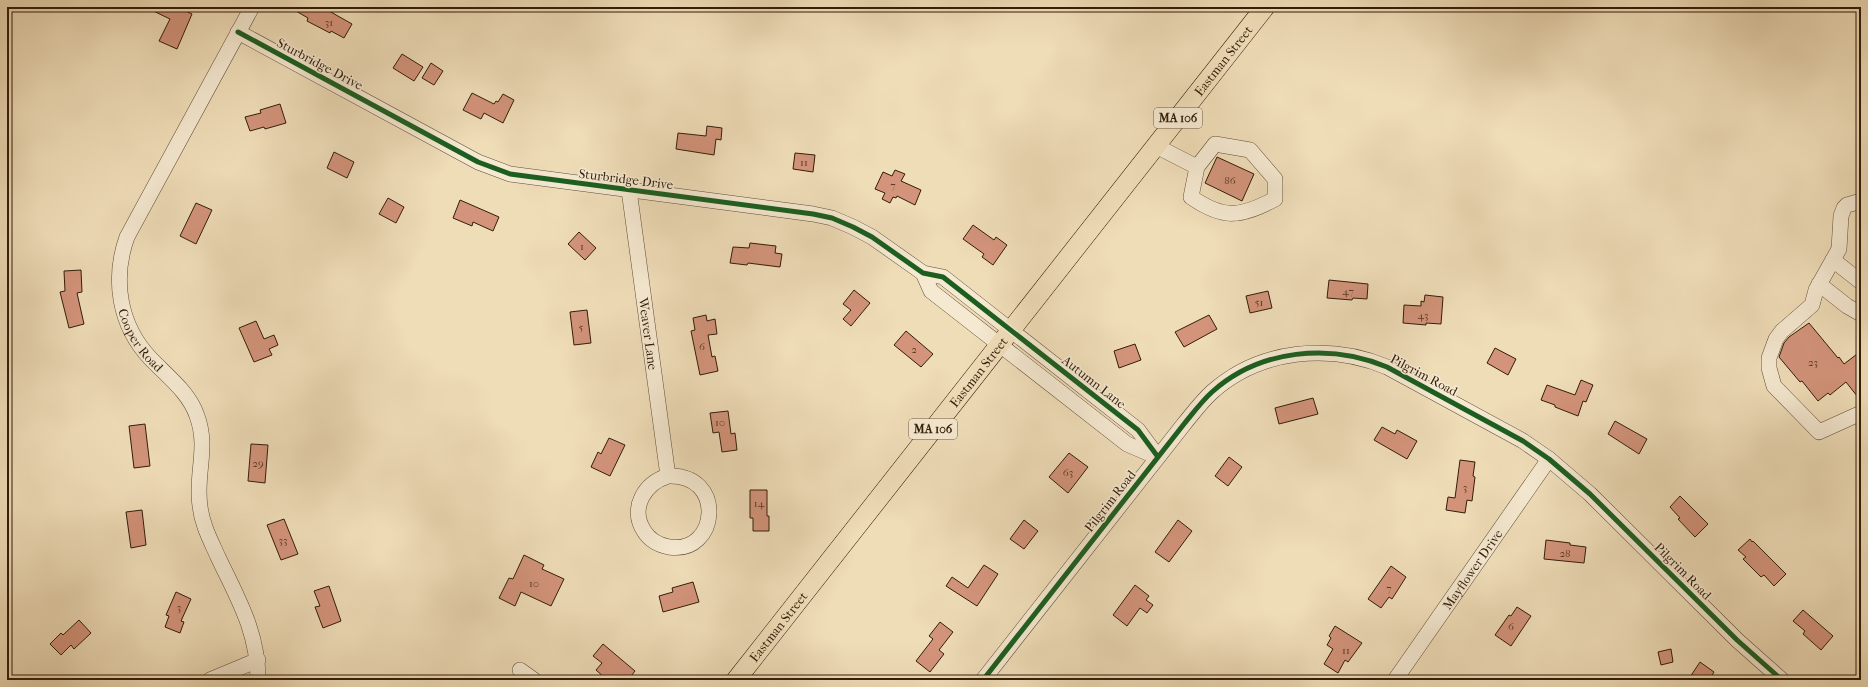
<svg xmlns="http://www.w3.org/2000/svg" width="1868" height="687" font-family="'IM FELL French Canon',serif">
  <rect width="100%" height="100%" fill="#efddb8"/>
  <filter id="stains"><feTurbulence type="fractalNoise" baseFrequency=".005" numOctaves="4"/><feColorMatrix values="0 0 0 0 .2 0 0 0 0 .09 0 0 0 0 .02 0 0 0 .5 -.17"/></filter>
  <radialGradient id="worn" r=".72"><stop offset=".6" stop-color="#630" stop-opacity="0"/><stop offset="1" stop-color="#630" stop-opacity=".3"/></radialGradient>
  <path fill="#d3947b" stroke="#321c09" d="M 145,7 L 177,7 L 192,14 L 177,49 L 159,41 L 170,19 Z
    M 289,7 L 322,7 L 352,24 L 344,38 L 331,31 L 330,33 L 307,21 L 308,18 Z
    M 402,54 L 423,67 L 414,81 L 393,68 Z
    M 431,63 L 443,71 L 434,85 L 422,78 Z
    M 472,93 L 494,104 L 496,101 L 498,102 L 503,94 L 514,100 L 503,123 L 484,113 L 481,119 L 463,110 Z
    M 280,104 L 286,123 L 265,129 L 264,127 L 250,131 L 245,117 L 261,113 L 260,110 Z
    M 707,126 L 722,128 L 721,140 L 716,139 L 714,155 L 676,149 L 678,133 L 706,136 Z
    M 334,152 L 354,162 L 347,178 L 327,168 Z
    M 795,153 L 815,155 L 813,172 L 793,169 Z
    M 1217,157 L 1254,174 L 1242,201 L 1205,183 Z
    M 895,170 L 905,174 L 901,181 L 921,190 L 915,205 L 897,196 L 896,198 L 893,197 L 890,203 L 882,199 L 885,193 L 875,189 L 883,172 L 892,176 Z
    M 388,198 L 404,207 L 396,223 L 379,214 Z
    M 460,200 L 499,217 L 493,231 L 473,222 L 472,226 L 453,218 Z
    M 196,203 L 212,210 L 196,244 L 180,236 Z
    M 973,225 L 994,240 L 996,237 L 1007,245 L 993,265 L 982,257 L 984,254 L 963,239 Z
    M 579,232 L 596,248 L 585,260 L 568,244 Z
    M 750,243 L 776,246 L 775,253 L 782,254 L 780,267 L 748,263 L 747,265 L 730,263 L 733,247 L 749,248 Z
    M 81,270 L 82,292 L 77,293 L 84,324 L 69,328 L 60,292 L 65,291 L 64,271 Z
    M 1329,280 L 1368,284 L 1367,299 L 1353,298 L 1352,300 L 1327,298 Z
    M 854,290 L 870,303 L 851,326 L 843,319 L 851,310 L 843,304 Z
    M 1268,291 L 1272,308 L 1250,313 L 1246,296 Z
    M 1425,295 L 1443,297 L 1441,324 L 1426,323 L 1426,325 L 1403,323 L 1404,305 L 1421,306 L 1421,301 L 1424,302 Z
    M 587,310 L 591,343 L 574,345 L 570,312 Z
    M 706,315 L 707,321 L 715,319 L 717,334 L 708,335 L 712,357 L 715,356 L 718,371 L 700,375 L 691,331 L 695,330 L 693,318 Z
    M 1209,315 L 1217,329 L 1184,347 L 1175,332 Z
    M 256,321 L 264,339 L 274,335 L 278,345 L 269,349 L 272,355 L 254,362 L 239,328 Z
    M 1809,323 L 1838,358 L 1839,357 L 1844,364 L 1861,351 L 1861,401 L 1846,382 L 1830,395 L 1828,393 L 1818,401 L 1802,381 L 1800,382 L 1779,357 L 1784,343 L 1789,337 Z
    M 906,331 L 933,354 L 921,367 L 894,345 Z
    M 1135,344 L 1141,360 L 1119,368 L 1114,351 Z
    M 1495,348 L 1516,359 L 1508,375 L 1487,363 Z
    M 1581,380 L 1593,385 L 1586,402 L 1583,401 L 1578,416 L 1555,407 L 1555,405 L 1541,400 L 1547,385 L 1575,395 Z
    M 1313,398 L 1318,414 L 1279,424 L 1275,408 Z
    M 728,411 L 731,434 L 735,433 L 737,450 L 722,452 L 719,432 L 713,433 L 710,413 Z
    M 1615,421 L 1647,439 L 1639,454 L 1608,434 Z
    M 145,424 L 150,466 L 134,468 L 129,426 Z
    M 1382,427 L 1395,434 L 1397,430 L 1417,441 L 1407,459 L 1374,440 Z
    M 609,438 L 625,445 L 610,476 L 591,467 L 598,452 L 601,454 Z
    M 251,444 L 268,445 L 265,483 L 248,481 Z
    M 1069,453 L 1088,467 L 1068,493 L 1049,477 Z
    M 1229,457 L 1242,467 L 1228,486 L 1215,476 Z
    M 1460,460 L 1475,462 L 1473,476 L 1475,477 L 1472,501 L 1467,500 L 1465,513 L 1446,510 L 1448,497 L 1455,498 Z
    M 750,490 L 767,490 L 767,516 L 769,516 L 769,531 L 753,531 L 753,518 L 750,518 Z
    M 1680,496 L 1708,524 L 1695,537 L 1678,519 L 1680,518 L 1670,507 Z
    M 142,510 L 146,545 L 131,548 L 126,512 Z
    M 284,519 L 298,554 L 281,560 L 267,525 Z
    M 1024,520 L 1038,531 L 1024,549 L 1010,539 Z
    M 1178,520 L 1192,531 L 1169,562 L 1155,552 Z
    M 1750,539 L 1752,542 L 1753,541 L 1786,574 L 1774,586 L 1764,575 L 1761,577 L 1743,559 L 1746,557 L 1738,550 Z
    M 1546,540 L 1570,543 L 1570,545 L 1586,547 L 1584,563 L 1544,559 Z
    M 524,555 L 544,565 L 542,569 L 564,579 L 551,606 L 521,592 L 515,606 L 499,598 L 509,578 L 513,579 Z
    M 984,565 L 998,574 L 977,606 L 946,586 L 952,577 L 968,588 Z
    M 1391,566 L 1406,577 L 1392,599 L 1389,597 L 1381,608 L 1368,599 Z
    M 693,582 L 699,602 L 663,612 L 659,596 L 673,592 L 672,588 Z
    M 1135,585 L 1149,596 L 1146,600 L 1153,605 L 1147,613 L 1140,608 L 1127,626 L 1113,615 Z
    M 329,586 L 341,621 L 323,628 L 315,607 L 320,606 L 314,591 Z
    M 176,592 L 191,599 L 181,621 L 184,622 L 180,633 L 165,627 L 169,616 L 166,615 Z
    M 1517,607 L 1531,616 L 1511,646 L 1495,635 L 1509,615 L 1511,616 Z
    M 1803,610 L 1833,636 L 1821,650 L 1803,634 L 1805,631 L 1793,621 Z
    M 79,620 L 91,633 L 74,649 L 71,645 L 61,655 L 50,644 L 61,633 L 63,635 Z
    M 940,622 L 953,632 L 939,650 L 944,654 L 930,672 L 916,661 L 933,639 L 929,636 Z
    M 1335,626 L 1362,643 L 1348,662 L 1345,660 L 1338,673 L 1324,664 L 1333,649 L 1327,645 L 1331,638 L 1329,636 Z
    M 603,644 L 635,671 L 628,680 L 613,680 L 607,676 L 605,678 L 596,670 L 602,663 L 593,656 Z
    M 1671,649 L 1673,662 L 1661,665 L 1658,652 Z
    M 1700,662 L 1714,672 L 1709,680 L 1688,680 Z"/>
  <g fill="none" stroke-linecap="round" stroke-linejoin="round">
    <g stroke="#614c35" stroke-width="16">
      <g id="minor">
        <path id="s1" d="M 252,7 L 127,237 C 112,279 119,325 150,358 C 167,376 189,392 197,416 C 209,448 195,475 200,506 C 202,525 211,541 218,557 C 238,599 258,632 258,680"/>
        <path d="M 238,32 L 478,162 L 510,174 L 813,214 L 832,218 L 853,227 L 872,237 L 923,273 L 943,277 L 1138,430 L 1158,457"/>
        <path d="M 1156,146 L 1197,167 L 1215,144 L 1250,150 L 1275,179 L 1275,199 C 1241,217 1224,220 1191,197 L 1197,167"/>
        <path id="s2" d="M 629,190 L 668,476 C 726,473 719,555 669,547 C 658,545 649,539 644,531 C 629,508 645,483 668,476"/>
        <path d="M 1861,201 L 1847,205 L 1844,208 L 1841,216 L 1839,249 L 1816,290 L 1812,305 L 1782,331 L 1776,339 L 1769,358 L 1769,368 L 1774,386 L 1819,432 L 1861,413"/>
        <path d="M 1833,260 L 1861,282"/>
        <path d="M 923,273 L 931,291 L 1127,444 L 1157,457"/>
        <path d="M 1819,284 L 1847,306 L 1861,314"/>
        <path d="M 520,670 L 534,680"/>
        <path d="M 210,680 L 258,660"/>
        <path d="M 983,680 L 1184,424 C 1193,413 1202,401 1212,392 C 1260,349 1330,343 1387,367 L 1523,441 L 1549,459 L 1590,494 L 1737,640 L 1782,680"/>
        <path id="s3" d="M 1395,680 L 1549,459"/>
      </g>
    </g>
    <g stroke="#321c09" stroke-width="20">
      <g id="major">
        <path id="s4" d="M 736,680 L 1265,7"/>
      </g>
    </g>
    <use href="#minor" stroke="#f5e9d1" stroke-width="15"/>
    <use href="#major" stroke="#efddb8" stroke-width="19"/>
    <g stroke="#f5e9d1" stroke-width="8">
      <path id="cycleway" d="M 238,32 L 478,162 L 510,174 L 813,214 L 832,218 L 853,227 L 872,237 L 923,273 L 943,277 L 1138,430 L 1158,457
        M 983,680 L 1184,424 C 1193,413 1202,401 1212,392 C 1260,349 1330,343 1387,367 L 1523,441 L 1549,459 L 1590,494 L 1737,640 L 1782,680"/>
    </g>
    <use href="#cycleway" stroke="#1b5e20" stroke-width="5"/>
  </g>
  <g text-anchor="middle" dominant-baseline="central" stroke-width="3" stroke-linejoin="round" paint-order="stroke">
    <g font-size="11" fill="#5a3a26">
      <text x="329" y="22">31</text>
      <text x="804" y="162">11</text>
      <text x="1230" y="180">86</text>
      <text x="893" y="185">7</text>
      <text x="582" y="246">1</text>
      <text x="1348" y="291">47</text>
      <text x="1259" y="302">51</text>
      <text x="1423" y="315">43</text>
      <text x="581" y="327">5</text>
      <text x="702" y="346">6</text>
      <text x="914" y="349">2</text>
      <text x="1813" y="362">23</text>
      <text x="720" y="422">10</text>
      <text x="258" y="463">29</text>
      <text x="1068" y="472">63</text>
      <text x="1465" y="487">3</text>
      <text x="759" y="503">14</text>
      <text x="283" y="540">33</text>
      <text x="1565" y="553">28</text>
      <text x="534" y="583">10</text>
      <text x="1389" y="588">7</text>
      <text x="179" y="607">3</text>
      <text x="1511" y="626">6</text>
      <text x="1346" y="650">11</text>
    </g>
    <g fill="#f5e9d1" stroke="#6c5a45" stroke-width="1">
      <rect x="1154" y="108" width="48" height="20" rx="3"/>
      <rect x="909" y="419" width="48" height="20" rx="3"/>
    </g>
    <g font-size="12" font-weight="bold" fill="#321c09">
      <text x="1178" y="118">MA 106</text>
      <text x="933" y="429">MA 106</text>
    </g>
    <g font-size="13" fill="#321c09" stroke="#f5e9d1">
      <text stroke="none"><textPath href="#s4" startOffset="788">Eastman Street</textPath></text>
      <text transform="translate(320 64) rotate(28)">Sturbridge Drive</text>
      <text transform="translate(626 179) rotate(7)">Sturbridge Drive</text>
      <text stroke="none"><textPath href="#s2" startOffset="145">Weaver Lane</textPath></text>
      <text stroke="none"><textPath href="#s1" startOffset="371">Cooper Road</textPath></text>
      <text stroke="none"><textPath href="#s4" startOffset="392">Eastman Street</textPath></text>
      <text transform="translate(1424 375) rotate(28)">Pilgrim Road</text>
      <text transform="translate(1094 382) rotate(38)">Autumn Lane</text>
      <text transform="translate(1110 501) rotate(-52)">Pilgrim Road</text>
      <text stroke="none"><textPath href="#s3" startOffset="135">Mayflower Drive</textPath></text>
      <text transform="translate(1683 571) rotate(45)">Pilgrim Road</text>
      <text stroke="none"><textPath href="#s4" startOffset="68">Eastman Street</textPath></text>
    </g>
  </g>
  <rect width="1868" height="687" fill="none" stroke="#efddb8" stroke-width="24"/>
  <rect x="8" y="8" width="1852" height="671" fill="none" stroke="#321c09" stroke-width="2"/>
  <rect x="12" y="12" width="1844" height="663" fill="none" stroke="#321c09"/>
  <rect width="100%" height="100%" filter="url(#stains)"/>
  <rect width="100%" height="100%" fill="url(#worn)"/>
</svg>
